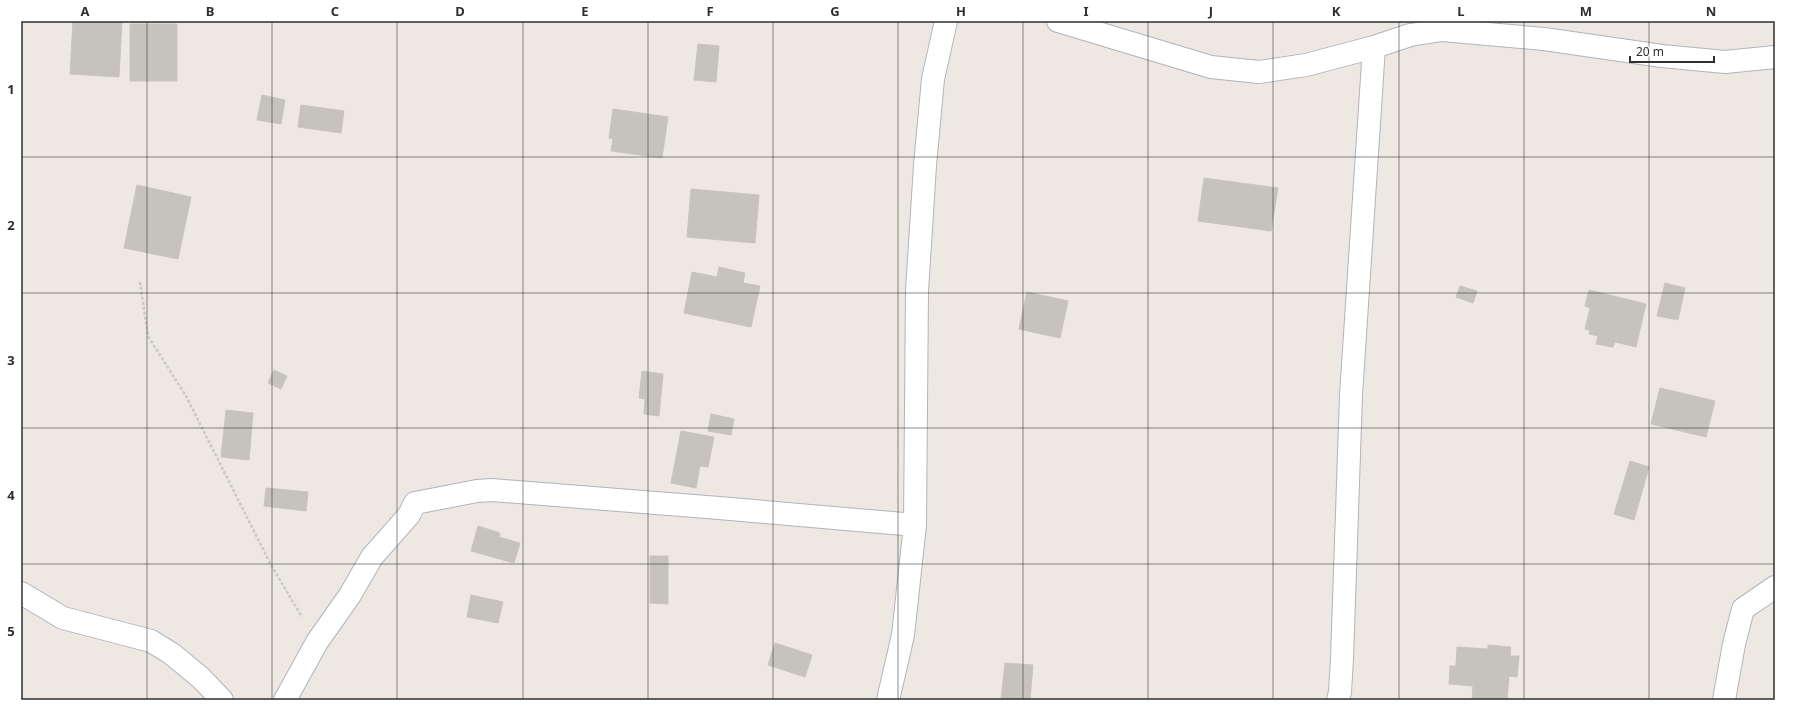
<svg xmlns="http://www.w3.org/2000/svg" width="1796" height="721" font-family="'Noto Sans',sans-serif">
  <rect width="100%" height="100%" fill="#ede9e2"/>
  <path fill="#c6c3bd" stroke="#c9c5bb" d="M 73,21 L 122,21 L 119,77 L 70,74 Z
    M 130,24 L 177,24 L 177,81 L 130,81 Z
    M 698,44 L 719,46 L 716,82 L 694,80 Z
    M 262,95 L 285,100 L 281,124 L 257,120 Z
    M 301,105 L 344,111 L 341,133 L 298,127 Z
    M 613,109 L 668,117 L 662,158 L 611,151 L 613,139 L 609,138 Z
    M 1204,178 L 1278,188 L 1271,231 L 1198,221 Z
    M 137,185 L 191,197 L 178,259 L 124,248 Z
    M 691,189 L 759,195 L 755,243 L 687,237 Z
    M 719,267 L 745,273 L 743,283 L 760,286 L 751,327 L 684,313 L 692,272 L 717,277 Z
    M 1665,283 L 1685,288 L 1678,320 L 1657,316 Z
    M 1460,286 L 1477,291 L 1473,303 L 1456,297 Z
    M 1589,290 L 1646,304 L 1636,347 L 1615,342 L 1613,347 L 1596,344 L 1598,336 L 1589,334 L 1590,330 L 1585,329 L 1590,308 L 1585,306 Z
    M 1027,292 L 1068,301 L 1060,338 L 1019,329 Z
    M 274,370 L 287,376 L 281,389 L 268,383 Z
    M 642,371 L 663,374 L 659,416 L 644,414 L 645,399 L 639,398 Z
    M 1660,388 L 1715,401 L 1706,437 L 1651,424 Z
    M 226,410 L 253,413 L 249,460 L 221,457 Z
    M 711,414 L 734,419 L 731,435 L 708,431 Z
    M 681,431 L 714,437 L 708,467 L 700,466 L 696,488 L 671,483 Z
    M 1630,461 L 1649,467 L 1634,520 L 1614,514 Z
    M 266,488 L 308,492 L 306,511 L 264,506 Z
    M 478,526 L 500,533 L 499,537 L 520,543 L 514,563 L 471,551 Z
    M 650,556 L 668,556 L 668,604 L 650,603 Z
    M 471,595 L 503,602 L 498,623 L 467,617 Z
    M 775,643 L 812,655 L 805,677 L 768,665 Z
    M 1488,645 L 1511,647 L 1510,656 L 1519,656 L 1517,677 L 1509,676 L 1507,700 L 1472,700 L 1473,686 L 1449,684 L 1450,666 L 1456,666 L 1457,647 L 1488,649 Z
    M 1005,663 L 1033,665 L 1030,700 L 1001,700 Z"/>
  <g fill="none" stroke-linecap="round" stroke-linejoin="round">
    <g stroke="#b2b3bc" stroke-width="24">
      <path id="minor" d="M 1058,21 L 1211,67 L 1259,72 L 1306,65 L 1374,47 L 1410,35 L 1442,30 L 1544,39 L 1662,56 L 1725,62 L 1775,57
        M 21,593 L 63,618 L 151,641 L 172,654 L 201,678 L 222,700
        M 285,700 L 317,642 L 350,595 L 372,557 L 409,515 L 415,503 L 477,491 L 492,490 L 719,508 L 915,525
        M 888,700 L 903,635 L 915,525 L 917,291 L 925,165 L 933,79 L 946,21
        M 1338,700 L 1340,692 L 1342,659 L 1351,395 L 1374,47
        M 1724,700 L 1734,644 L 1743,609 L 1775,587"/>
    </g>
    <path stroke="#c9c9c9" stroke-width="2.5" stroke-dasharray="3 2" stroke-linecap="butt" d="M 140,282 L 148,336 L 186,396 L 271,565 L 302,617"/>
    <use href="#minor" stroke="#fff" stroke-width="22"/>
  </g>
  <path fill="none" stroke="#2e2e2e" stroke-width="1" stroke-opacity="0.55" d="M 147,21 L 147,700M 272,21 L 272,700M 397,21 L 397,700M 523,21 L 523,700M 648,21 L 648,700M 773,21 L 773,700M 898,21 L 898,700M 1023,21 L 1023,700M 1148,21 L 1148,700M 1273,21 L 1273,700M 1399,21 L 1399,700M 1524,21 L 1524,700M 1649,21 L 1649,700M 21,157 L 1775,157M 21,293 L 1775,293M 21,428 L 1775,428M 21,564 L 1775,564"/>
  <rect width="1796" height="721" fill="none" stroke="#ffffff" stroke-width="44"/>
  <path d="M1630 56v6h84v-6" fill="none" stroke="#2e2e2e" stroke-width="2"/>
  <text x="1636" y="56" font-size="12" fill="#2e2e2e" stroke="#ffffff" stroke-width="3" paint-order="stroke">20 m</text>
  <rect x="22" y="22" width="1752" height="677" fill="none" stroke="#2e2e2e" stroke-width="1.5"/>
  <g font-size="13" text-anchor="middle" font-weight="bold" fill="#2e2e2e">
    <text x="85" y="16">A</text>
    <text x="210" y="16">B</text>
    <text x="335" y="16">C</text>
    <text x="460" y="16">D</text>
    <text x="585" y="16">E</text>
    <text x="710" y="16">F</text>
    <text x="835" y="16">G</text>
    <text x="961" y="16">H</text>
    <text x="1086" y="16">I</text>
    <text x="1211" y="16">J</text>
    <text x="1336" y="16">K</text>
    <text x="1461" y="16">L</text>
    <text x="1586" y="16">M</text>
    <text x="1711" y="16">N</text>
    <text x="11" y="94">1</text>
    <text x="11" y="230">2</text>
    <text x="11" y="365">3</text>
    <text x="11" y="500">4</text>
    <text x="11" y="636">5</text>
  </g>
</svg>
